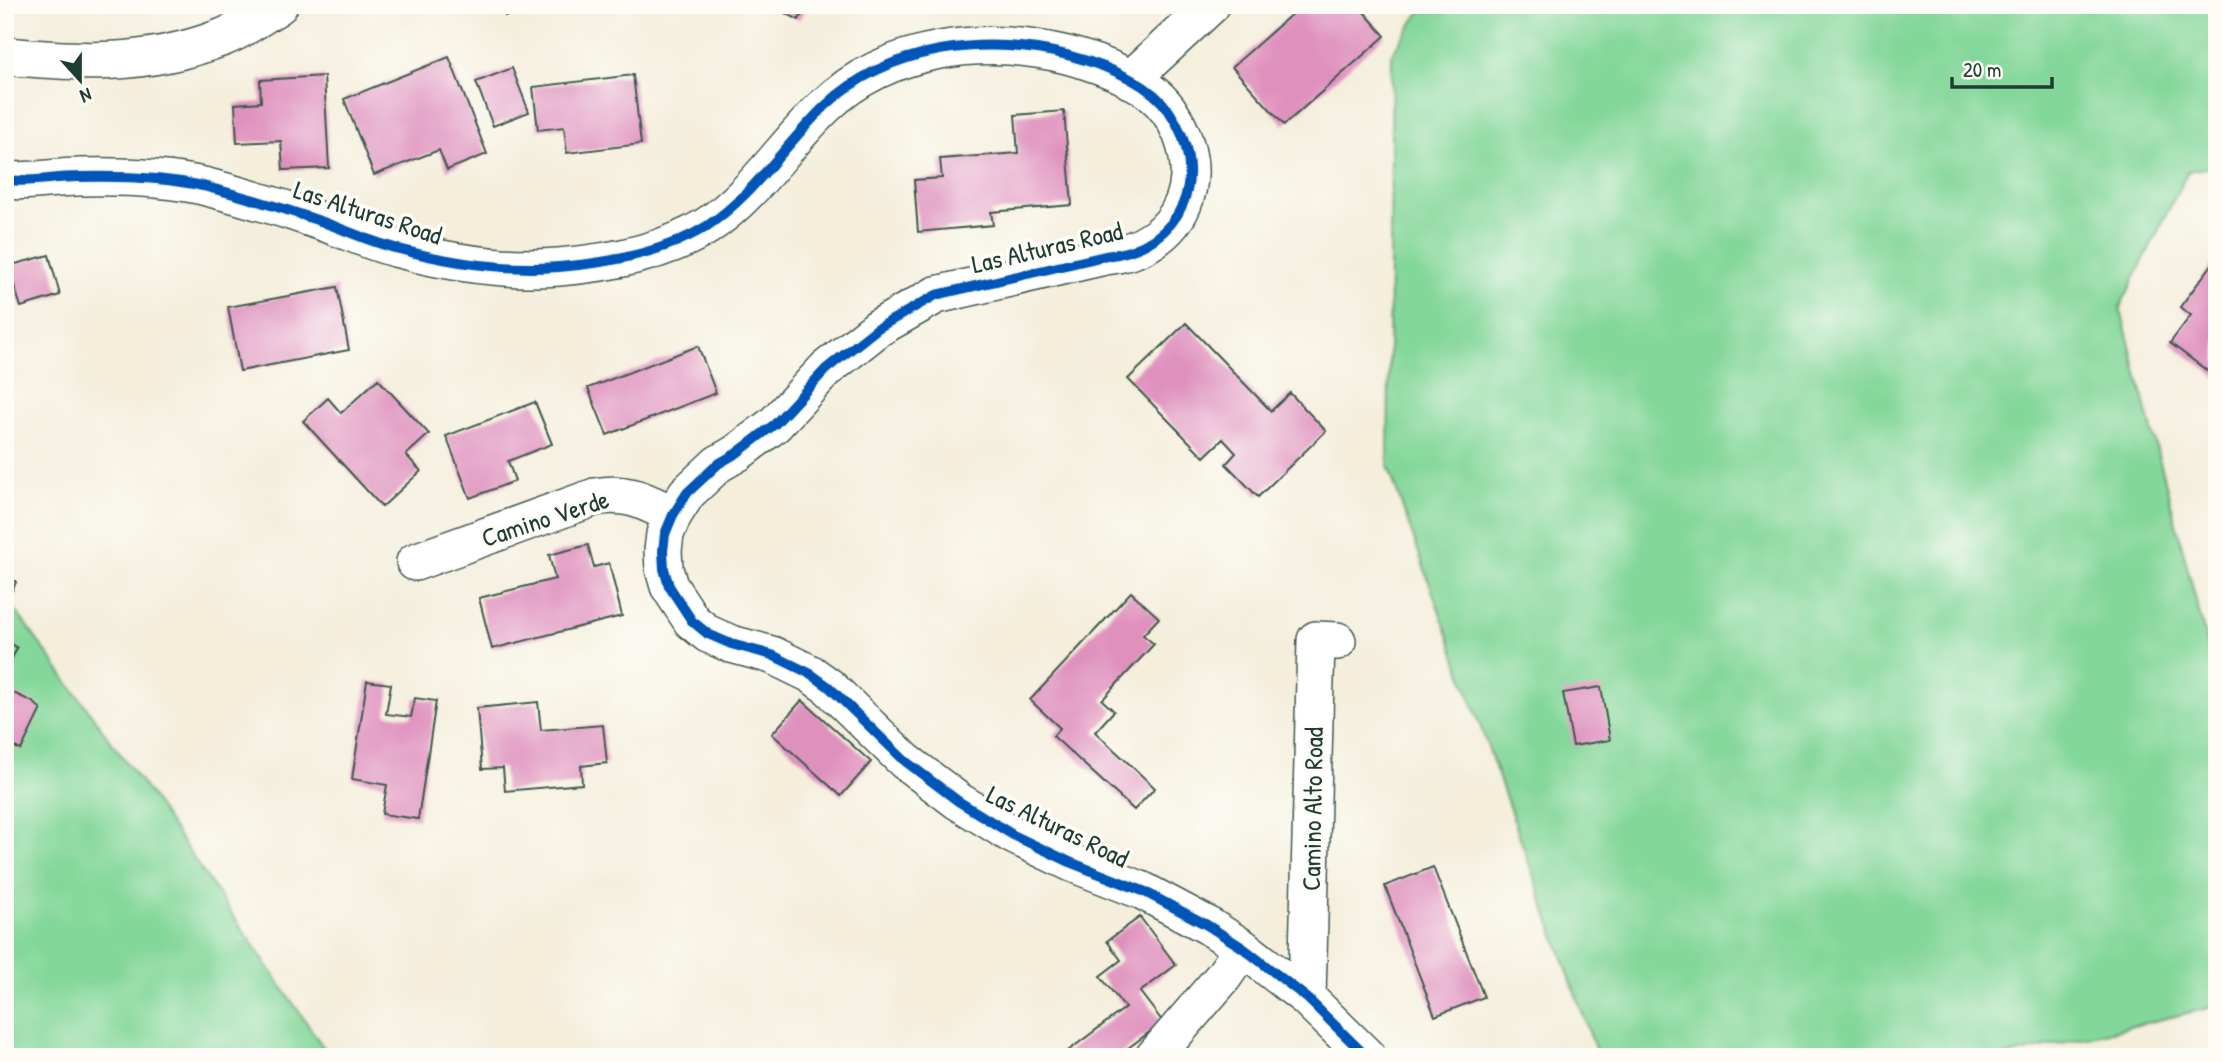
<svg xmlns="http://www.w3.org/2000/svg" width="2222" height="1062" font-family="'Patrick Hand',sans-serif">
  <rect width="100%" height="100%" fill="#fdfcf7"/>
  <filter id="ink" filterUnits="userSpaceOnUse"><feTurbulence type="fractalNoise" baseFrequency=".0143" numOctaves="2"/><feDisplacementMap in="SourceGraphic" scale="14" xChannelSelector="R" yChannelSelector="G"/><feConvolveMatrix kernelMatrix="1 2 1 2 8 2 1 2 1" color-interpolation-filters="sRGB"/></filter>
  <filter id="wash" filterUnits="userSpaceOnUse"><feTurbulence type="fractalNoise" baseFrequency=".00686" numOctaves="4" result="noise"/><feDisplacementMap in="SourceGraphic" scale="28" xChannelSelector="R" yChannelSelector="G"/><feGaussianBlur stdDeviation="1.57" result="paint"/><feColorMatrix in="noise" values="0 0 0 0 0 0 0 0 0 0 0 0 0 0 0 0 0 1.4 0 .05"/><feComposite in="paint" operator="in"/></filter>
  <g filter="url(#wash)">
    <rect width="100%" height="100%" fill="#f4eedb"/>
    <path fill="#84d79a" stroke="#528a67" stroke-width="2" d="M 1425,5 L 2217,5 L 2217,166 L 2188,171 L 2120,307 L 2217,682 L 2217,1006 L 2003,1057 L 1598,1057 L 1388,466 L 1392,53 Z
      M 5,596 L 148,792 L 330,1057 L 5,1057 Z"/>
    <g id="blocks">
      <path fill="#df91be" d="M 502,5 L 543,5 L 543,6 L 505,16 Z
        M 769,5 L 807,5 L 799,20 Z
        M 1302,5 L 1358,5 L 1385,36 L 1284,125 L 1232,67 Z
        M 449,57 L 487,154 L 447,170 L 439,150 L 374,175 L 344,99 Z
        M 512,68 L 529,112 L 493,126 L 476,82 Z
        M 633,75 L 641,144 L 567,153 L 564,127 L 538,130 L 533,87 Z
        M 324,76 L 329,168 L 283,170 L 281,141 L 237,143 L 235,104 L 261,102 L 260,80 Z
        M 1064,111 L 1072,205 L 991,212 L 993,225 L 918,232 L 914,180 L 942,178 L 940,159 L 1018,153 L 1015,115 Z
        M 49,255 L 60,295 L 21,307 L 8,266 Z
        M 2217,258 L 2217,378 L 2170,343 L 2191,315 L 2180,307 Z
        M 337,287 L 349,350 L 240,371 L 228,307 Z
        M 1186,323 L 1271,411 L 1290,393 L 1326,431 L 1258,497 L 1226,464 L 1236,453 L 1223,439 L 1204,457 L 1128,379 Z
        M 698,346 L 716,393 L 607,435 L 588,388 Z
        M 378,379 L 429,434 L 406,455 L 421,471 L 382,507 L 303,421 L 328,398 L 341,413 Z
        M 535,402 L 552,444 L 508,461 L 515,481 L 470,498 L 446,436 Z
        M 588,545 L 594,567 L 609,563 L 622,616 L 492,649 L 479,598 L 555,579 L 549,555 Z
        M 5,573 L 16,582 L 5,606 Z
        M 1131,592 L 1159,618 L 1143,635 L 1154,644 L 1102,700 L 1114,711 L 1095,732 L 1155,788 L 1134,810 L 1053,736 L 1060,728 L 1030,700 Z
        M 5,638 L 17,648 L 5,673 Z
        M 367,681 L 391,684 L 386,714 L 411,717 L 415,698 L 436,701 L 418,819 L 382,814 L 387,785 L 352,779 Z
        M 1601,687 L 1610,740 L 1573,746 L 1563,693 Z
        M 5,689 L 33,702 L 41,709 L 21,750 L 5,743 Z
        M 802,700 L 871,762 L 841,796 L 772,734 Z
        M 538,702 L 541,730 L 603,725 L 607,763 L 581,766 L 582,784 L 505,791 L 503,768 L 482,769 L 477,708 Z
        M 1433,867 L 1484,997 L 1435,1016 L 1385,886 Z
        M 1140,917 L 1176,965 L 1140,992 L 1163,1022 L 1116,1057 L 1060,1057 L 1125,1008 L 1100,976 L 1121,960 L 1107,941 Z"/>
    </g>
  </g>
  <g filter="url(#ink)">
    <use href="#blocks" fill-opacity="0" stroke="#3f584d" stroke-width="2"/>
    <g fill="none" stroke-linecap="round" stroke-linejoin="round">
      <g stroke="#3f584d" stroke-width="40">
        <path id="minor" d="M 5,56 C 81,63 145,66 218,39 C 239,32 260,17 279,5
          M 1130,80 L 1211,5
          M 5,180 C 30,183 53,177 78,177 C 120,176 163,177 203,186 C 243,196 283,208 323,222 C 348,231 373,243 399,249 C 451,263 505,271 559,267 C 609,263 664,253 707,226 C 754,195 785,144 825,106 C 889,45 985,35 1067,55 C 1101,64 1148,81 1169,111 C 1212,174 1184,248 1105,256 L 936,295 L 878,328 L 826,369 L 775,424 L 737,453 L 718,464 L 687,493 L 673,515 L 665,534 L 663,551 L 664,569 L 669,586 L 692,621 L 708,634 L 731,644 L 772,655 L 811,674 L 829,687 L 905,761 L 958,801 L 1013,835 L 1072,863 L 1143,891 L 1207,925 L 1243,948 L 1307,998 L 1367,1057
          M 415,562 L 595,497 C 629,491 644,501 673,515
          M 1307,998 L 1316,640 L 1337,641
          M 1154,1057 L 1223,977 L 1243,948"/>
      </g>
      <use href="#minor" stroke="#fff" stroke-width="37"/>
      <g stroke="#fdfcf7" stroke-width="15">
        <path id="cycleway" d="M 5,180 C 30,183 53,177 78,177 C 120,176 163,177 203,186 C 243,196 283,208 323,222 C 348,231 373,243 399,249 C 451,263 505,271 559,267 C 609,263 664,253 707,226 C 754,195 785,144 825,106 C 889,45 985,35 1067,55 C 1101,64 1148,81 1169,111 C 1212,174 1184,248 1105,256 L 936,295 L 878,328 L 826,369 L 775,424 L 737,453 L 718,464 L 687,493 L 673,515 L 665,534 L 663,551 L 664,569 L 669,586 L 692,621 L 708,634 L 731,644 L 772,655 L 811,674 L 829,687 L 905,761 L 958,801 L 1013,835 L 1072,863 L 1143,891 L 1207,925 L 1243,948 L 1307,998 L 1367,1057"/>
      </g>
      <use href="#cycleway" stroke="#0057b8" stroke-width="10"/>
    </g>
  </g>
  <g text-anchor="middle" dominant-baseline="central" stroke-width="7" stroke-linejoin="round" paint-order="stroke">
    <g font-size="26" fill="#1f3d34" stroke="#fdfcf7">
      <text transform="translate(368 212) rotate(18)">Las Alturas Road</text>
      <text transform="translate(1047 247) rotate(-13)">Las Alturas Road</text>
      <text transform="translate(545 518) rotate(-18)">Camino Verde</text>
      <text transform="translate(1312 809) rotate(-89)">Camino Alto Road</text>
      <text transform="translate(1058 826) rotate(26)">Las Alturas Road</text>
    </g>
  </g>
  <rect width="2222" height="1062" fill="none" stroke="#fdfcf7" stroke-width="28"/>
  <g transform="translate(80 80) rotate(159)" stroke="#fdfcf7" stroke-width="5" paint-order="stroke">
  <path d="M0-5L12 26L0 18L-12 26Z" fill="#1f3d34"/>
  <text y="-10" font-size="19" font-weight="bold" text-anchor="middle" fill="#1f3d34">N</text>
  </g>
  <path d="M1952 77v10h100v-10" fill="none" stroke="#1f3d34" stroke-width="3.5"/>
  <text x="1963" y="77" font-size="21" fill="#1f3d34" stroke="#fdfcf7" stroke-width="5" paint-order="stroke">20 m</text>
</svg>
